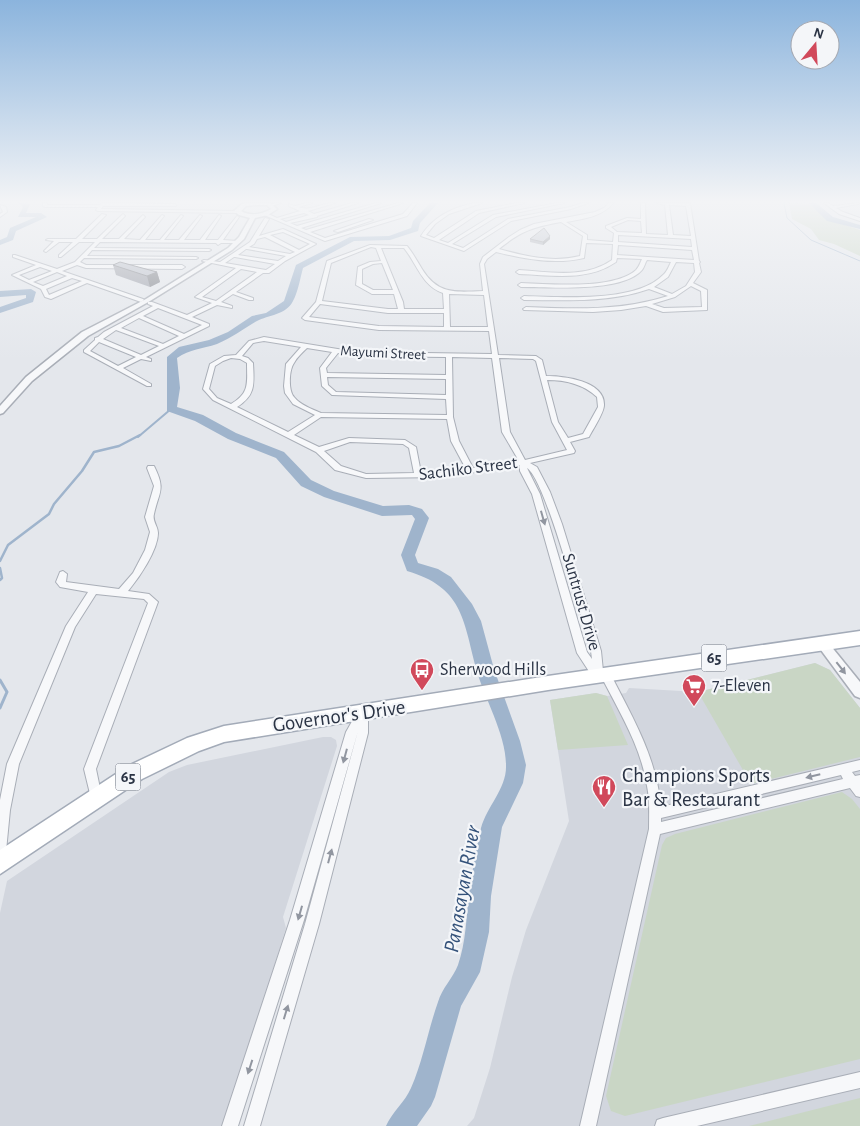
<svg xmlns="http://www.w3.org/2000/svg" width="860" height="1126" font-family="'Alegreya Sans',sans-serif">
  <rect width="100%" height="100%" fill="#e4e7ec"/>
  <path fill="#d2d6de" d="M 815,663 L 830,670 L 860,708 L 860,1126 L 467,1126 L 474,1118 L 490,1068 L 512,977 L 526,930 L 569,821 L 550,700 L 596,693 L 607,696 L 626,693 L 629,688 L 698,692 Z
    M 323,737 L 331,737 L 336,740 L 337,746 L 283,917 L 286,928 L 225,1126 L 0,1126 L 0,913 L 7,881 L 169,772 L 187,765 Z"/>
  <path fill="#c9d6c5" d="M 789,203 C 804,203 820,203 827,219 L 860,230 L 860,256 L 834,244 L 819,240 L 811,229 L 792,219 Z
    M 815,663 L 830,670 L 860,708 L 860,757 L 751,784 L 698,692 Z
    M 596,693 L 607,696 L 628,745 L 558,750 L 550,700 Z
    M 842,792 L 852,799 L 860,809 L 860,1059 L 625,1116 L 611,1111 L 606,1096 L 662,845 L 666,838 L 675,834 Z
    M 860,1098 L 860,1126 L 749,1126 Z"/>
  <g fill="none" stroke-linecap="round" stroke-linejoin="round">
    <path stroke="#9fb4cc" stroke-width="1" d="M 784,203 L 787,218 L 811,240 L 860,261"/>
    <path stroke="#9fb4cc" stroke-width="2" d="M 138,437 L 171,409"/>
    <path stroke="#9fb4cc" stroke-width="2.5" d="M 0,561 L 8,545 L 49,514 L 54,504 L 82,471 L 94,452 L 119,446 L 140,435
      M 0,568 L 2,578 L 0,580"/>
    <path stroke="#9fb4cc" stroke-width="3" d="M 0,680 L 7,692 L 0,708"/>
    <path fill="#9fb4cc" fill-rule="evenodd" d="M 19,203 L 30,204 L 26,213 L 41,213 L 47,217 L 16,231 L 13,240 L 0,245 L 0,240 L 7,237 L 10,228 L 36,217 L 18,217 L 23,207 Z
      M 430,203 L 438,203 L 420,223 L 418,231 L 390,240 L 354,241 L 303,268 C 300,279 298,292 293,301 C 286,315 268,315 257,321 C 243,329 232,338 217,344 C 202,349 190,349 177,358 L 180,388 L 177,407 L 203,415 L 236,433 L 284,452 L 311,480 L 334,491 L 383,506 L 409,505 L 422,509 L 429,518 L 415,555 L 418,563 L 438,569 L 451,577 L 472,604 L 481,621 L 494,669 L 520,741 L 526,765 L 523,783 L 502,827 L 491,896 L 489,932 L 480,972 L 461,1006 L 435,1097 L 431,1106 L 417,1126 L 386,1126 C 392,1112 405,1102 411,1088 C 423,1061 428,1030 438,1002 C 442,988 453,978 458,965 C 466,942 466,919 469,895 C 472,873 476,849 481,828 C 487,806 507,788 506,765 C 506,734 484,698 476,668 C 463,618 462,587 407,571 L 401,555 L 415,519 L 412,515 L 382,516 L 324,497 L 301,486 L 276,458 L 228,439 L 195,421 L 167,411 L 167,357 L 179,347 L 209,340 L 228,332 L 252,316 L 266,313 L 284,301 L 296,265 L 350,237 L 389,236 L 411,228 L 413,221 Z
      M 809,203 L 816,203 L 833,217 L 860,225 L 860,229 L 827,221 Z
      M 31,289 L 36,292 L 33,302 L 0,313 L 0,307 L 26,298 L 26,295 L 0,297 L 0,291 Z"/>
    <g stroke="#a9aeb7" stroke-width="2">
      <path id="minor" d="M 43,203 L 47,203 L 47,205 L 100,205 L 102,203 L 175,204 L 176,206 L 103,206 L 101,209 L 238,211 L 240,212 L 238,213 L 98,211 L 96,210 L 98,207 L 45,207 L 43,206 Z
        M 275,203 L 281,203 L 271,206 L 269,205 Z
        M 306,203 L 312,203 L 299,207 C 310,212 323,202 335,203 L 308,211 L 314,214 L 352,203 L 358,203 L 317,216 L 317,217 L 290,223 L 297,226 L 376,203 L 381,203 L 301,228 L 306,230 L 398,203 L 403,203 L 310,232 L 325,238 L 403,214 L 413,203 L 417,203 L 407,216 L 325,241 L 262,214 L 266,213 L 277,218 L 300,211 L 289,206 L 289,204 L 295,206 ZM 304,213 L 309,215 L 286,222 L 280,219 Z
        M 475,203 L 482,203 L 449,214 L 435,224 L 426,235 L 434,238 L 476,211 L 517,203 L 524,203 L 479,213 L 439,240 L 448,243 L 493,215 L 557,203 L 564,203 L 496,217 L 452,244 L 463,248 L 508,219 L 570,207 L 583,203 L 588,203 L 571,209 L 511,221 L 464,251 L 421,236 C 433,217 453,207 475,203 Z
        M 609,203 L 613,203 C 602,217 583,219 566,222 L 587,235 L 587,240 L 613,242 L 614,233 L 606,228 L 606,226 L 627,218 L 641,219 L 641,203 L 645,203 L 646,234 L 668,235 L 665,205 L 657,203 L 690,203 L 699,261 L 700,262 L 699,263 L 701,272 L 693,283 L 707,290 L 707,310 L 663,312 L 646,306 L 621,310 L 593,312 L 524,310 L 523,309 L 526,307 C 574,309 622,311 668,296 L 649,289 C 609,303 566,300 524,300 L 521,298 L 524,296 C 561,297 636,303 663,275 C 667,272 669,266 671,262 L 647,260 C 645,263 644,268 642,270 C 622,293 549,287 521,287 L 518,285 L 521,283 C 550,284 614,290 636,270 C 639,267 640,263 642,259 L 617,258 L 616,262 C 587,282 552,275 519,274 L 516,272 L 519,270 C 550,272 585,279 612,260 L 613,244 L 586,243 L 584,258 C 554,265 525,259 496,252 L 487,259 L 484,264 L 498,355 L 536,356 L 542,360 L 546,376 C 564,376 605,381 604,405 C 604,413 593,429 589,437 L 570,442 L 575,451 L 574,453 L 530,463 L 537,467 L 550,492 L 562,524 L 601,651 L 603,671 L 609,671 C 632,717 656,755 661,807 L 860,760 L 860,770 L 852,772 L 855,776 L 860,775 L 860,797 L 856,796 L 850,788 L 660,834 L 596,1126 L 580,1126 L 649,829 C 649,815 650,800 647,786 C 641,747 620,713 602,678 L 598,680 L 594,679 L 577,653 L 532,494 L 520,471 L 520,465 L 444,477 L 366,478 L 335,470 L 316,452 L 213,400 L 203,389 L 210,364 L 224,356 L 236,355 L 249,341 L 264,337 L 356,352 L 492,354 L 489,331 L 379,330 L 305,320 L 302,318 L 316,302 L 327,261 L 370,245 L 407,246 C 413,253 417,261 422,269 C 438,295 456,292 483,291 L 480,264 L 483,257 L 509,237 L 520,230 L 534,224 L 595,212 L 604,208 ZM 669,205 L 686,206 L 691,236 L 673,235 ZM 628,220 L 641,221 L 642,233 L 617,232 L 611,227 ZM 561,222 L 583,236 L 580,256 C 552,263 525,256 499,249 C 521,231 533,227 561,222 ZM 618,235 L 691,239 L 692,247 L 618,242 ZM 618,245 L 692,250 L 694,260 L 617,255 ZM 371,247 L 376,248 L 381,261 L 370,262 L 358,267 L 356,285 L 372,294 L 394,294 L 398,309 L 388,309 L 322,301 L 331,263 ZM 381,248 L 404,248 C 417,264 422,286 443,293 L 444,309 L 404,309 L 403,302 ZM 676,262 L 694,263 L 695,272 L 686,286 L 672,294 L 654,287 L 668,277 ZM 382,263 L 393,290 L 373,290 L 362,284 L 362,269 L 373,264 ZM 691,286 L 701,291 L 702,307 L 664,308 L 652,304 L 675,297 ZM 449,294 L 484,295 L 488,327 L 450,327 ZM 320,304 L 388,313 L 444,313 L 444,327 L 379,326 L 309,317 ZM 264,341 L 301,347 L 286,364 L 284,386 L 285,393 L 293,404 L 315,415 L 288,432 L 237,407 C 256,395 254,384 253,363 L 248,358 L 242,356 L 253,343 ZM 307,348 L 332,352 L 320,368 L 322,386 L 332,395 L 446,399 L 447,415 L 321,413 C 312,409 300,405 294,397 C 288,390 289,370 294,363 C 297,357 302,353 307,348 ZM 338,353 L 356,356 L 446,357 L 446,375 L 327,373 L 326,368 ZM 452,357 L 492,358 L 502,432 L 519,461 L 473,468 L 459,441 L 453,417 ZM 231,358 L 240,359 L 247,363 C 247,383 250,393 231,404 L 217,398 L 209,389 L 215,366 L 223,361 ZM 499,358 L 533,359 L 536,361 L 552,422 L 567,450 L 525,460 L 510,432 ZM 327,377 L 446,379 L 446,395 L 336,392 L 328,385 ZM 547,380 C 566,380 583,384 597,397 L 598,407 L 583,434 L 568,438 L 558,422 ZM 321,417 L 447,419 L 451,441 L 466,469 L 444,473 L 421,473 L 416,447 L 405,440 L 349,438 L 319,447 L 294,435 ZM 350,442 L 403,444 L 409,448 L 414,473 L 366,474 L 341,466 L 324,451 ZM 527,468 C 546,480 583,622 591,651 L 592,659 L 587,652 L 540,494 ZM 841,775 L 843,779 L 661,822 L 661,818 Z
        M 824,203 L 828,203 L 833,206 L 860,203 L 858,204 L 836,208 L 843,212 L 860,218 L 860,221 L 839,214 Z
        M 0,205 L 6,207 L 7,212 L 0,217 L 0,214 L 3,212 Z
        M 102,214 L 106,215 L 82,239 L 97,239 L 123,214 L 125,216 L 102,239 L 119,239 L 143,215 L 145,217 L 124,239 L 140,240 L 162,215 L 164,216 L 145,240 L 160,240 L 181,215 L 183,216 L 164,240 L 179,240 L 200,215 L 202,216 L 184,240 L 200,240 L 219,215 L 221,216 L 205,240 L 218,240 L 237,216 L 239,217 L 223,240 L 238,241 L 240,242 L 238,243 L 221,243 L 218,245 L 216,243 L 100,242 L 94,248 L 209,249 L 211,250 L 209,251 L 92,250 L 87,256 L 196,257 L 198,258 L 196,259 L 84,258 L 80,262 L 86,265 L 182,265 L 185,267 L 182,269 L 86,268 L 77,265 L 62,271 L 143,299 L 144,300 L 141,302 L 87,283 L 51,299 L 45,297 L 41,289 L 12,275 L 36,265 L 13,257 L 13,255 L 15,255 L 57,269 L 75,262 L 95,242 L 79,242 L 61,257 L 59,257 L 59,255 L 73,242 L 59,242 L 46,252 L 44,251 L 54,241 L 46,240 L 48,239 L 76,239 ZM 40,267 L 52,271 L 29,280 L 19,275 ZM 57,272 L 67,276 L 43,286 L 33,282 ZM 72,278 L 82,281 L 49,295 L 46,289 Z
        M 265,218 L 269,219 L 259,236 L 283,229 L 316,244 L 285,261 L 269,273 L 263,273 L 236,292 L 253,298 L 253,300 L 249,300 L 233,294 L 221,302 L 232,306 L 232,308 L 217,305 L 192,317 L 209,324 L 209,326 L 146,357 L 151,359 L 151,361 L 141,359 L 123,368 L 151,384 L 151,386 L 147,386 L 84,352 L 84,350 L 95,340 L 95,338 L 98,337 L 104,332 L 153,306 L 148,304 L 148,302 L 152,302 L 187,315 L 212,303 L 195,297 L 236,268 L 202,261 L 204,260 L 220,262 L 250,242 ZM 283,232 L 310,244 L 299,250 L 270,235 ZM 265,237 L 295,252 L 290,254 L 249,247 L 254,244 L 257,239 ZM 246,249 L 247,249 L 286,256 L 278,261 L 238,255 ZM 234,257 L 235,257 L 275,264 L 266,270 L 225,263 ZM 241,269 L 257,272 L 216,301 L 202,297 ZM 158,308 L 202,325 L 184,334 L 143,316 ZM 139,318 L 179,336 L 163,344 L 121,328 ZM 116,330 L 159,346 L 141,355 L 103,339 ZM 99,342 L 136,357 L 118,366 L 90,351 Z
        M 369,219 L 373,220 L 338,232 L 334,231 Z
        M 148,466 L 154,466 C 166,490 159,491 154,514 C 152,521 158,526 158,533 C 158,550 139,578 128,591 L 149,594 L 158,602 L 96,769 L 102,798 L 100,802 L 96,804 L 92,802 L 84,769 L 148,603 L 144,599 L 96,594 L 75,627 L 19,764 L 10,810 L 6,851 L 4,855 L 0,857 L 0,800 L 7,764 L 66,626 L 88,592 L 60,587 L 56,582 L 60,572 L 63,571 L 67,574 L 66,582 L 119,589 L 133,573 L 145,550 L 150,532 L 145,517 L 154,486 L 147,468 Z
        M 363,707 L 367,709 L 368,712 L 368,733 L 319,924 L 260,1126 L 244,1126 L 305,924 L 358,731 L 304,920 L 238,1126 L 222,1126 L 290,920 L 346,732 L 359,709 Z
        M 860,1072 L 860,1088 L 697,1126 L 655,1126 L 657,1120 L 663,1118 Z"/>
    </g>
    <g stroke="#a9aeb7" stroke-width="3">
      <path id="tertiary" d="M 248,203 L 270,203 L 277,209 L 268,215 L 255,218 L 244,239 L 232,250 L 150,301 L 88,336 L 32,381 L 3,413 L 0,414 L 0,406 L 26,377 L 82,332 L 146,299 L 228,248 L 239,237 L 250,218 L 239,215 L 234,211 L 242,204 ZM 257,205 L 267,205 L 271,209 C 261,215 250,216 241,211 L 246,206 Z
        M 822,638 L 826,640 L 860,682 L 860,698 L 855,696 L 818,646 L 816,643 L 818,640 Z"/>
    </g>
    <g stroke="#a3abb8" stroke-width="3">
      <path id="primary" d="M 860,631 L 860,645 L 548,690 L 224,742 L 199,751 L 142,779 L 0,874 L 0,850 L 128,766 L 187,738 L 224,726 L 548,676 Z"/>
    </g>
    <use href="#minor" fill="#f7f8fa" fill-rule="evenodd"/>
    <use href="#tertiary" fill="#f7f8fa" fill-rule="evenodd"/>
    <use href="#primary" fill="#fff" fill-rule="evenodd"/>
  </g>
  <path fill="#a1a5ae" d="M 530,239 L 550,239 L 543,245 L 530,242 Z
    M 113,265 L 157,272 L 160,282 L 150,287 L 116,275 Z"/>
  <path fill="#83868d" d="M 550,236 L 550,239 L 543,245 L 543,242 Z
    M 157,272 L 160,282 L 150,287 L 147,276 Z"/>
  <path fill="#bbc0ca" stroke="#83868d" d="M 544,228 L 550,236 L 543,242 L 530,239 Z
    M 120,262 L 157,272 L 147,276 L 113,265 Z"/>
  <defs><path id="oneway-solid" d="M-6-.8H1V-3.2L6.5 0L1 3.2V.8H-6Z" transform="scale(1.25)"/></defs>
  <g fill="#9196a0">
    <use href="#oneway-solid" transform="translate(543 518) rotate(74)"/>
    <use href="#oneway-solid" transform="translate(841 668) rotate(52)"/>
    <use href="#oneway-solid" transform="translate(345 756) rotate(105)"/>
    <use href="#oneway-solid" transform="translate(813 776) rotate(166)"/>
    <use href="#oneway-solid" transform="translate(330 856) rotate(-75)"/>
    <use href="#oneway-solid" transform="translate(300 913) rotate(106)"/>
    <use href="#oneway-solid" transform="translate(286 1012) rotate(-73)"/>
    <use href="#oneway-solid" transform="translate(250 1067) rotate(108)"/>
  </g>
  <linearGradient id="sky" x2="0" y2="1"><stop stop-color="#8bb4dd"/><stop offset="0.56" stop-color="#f3f4f6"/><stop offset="1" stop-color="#f3f4f6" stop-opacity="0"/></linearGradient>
  <rect width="860" height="360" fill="url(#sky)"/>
  <defs>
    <g id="bus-pin" transform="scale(1.25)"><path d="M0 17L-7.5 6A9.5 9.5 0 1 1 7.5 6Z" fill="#d1495b" stroke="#f4f6f9"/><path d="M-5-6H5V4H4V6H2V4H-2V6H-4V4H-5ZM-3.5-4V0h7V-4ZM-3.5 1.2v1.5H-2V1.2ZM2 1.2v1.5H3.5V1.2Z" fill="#fff"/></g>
    <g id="supermarket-pin" transform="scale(1.25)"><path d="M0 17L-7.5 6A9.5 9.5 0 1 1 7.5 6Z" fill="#d1495b" stroke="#f4f6f9"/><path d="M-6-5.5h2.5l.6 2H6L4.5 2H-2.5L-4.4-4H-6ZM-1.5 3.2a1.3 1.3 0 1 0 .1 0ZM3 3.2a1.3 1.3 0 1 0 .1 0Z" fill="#fff"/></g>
    <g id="restaurant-pin" transform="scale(1.25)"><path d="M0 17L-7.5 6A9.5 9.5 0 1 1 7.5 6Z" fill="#d1495b" stroke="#f4f6f9"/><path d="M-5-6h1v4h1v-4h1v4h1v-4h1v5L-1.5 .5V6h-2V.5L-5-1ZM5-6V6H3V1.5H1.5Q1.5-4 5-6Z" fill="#fff"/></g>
  </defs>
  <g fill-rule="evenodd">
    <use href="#bus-pin" x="422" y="670"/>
    <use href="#supermarket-pin" x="694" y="686"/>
    <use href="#restaurant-pin" x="604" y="787"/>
  </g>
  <g text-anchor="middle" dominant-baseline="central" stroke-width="4.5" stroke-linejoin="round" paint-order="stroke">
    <g font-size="15" fill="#2b3445" stroke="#f4f6f9">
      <text transform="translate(383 353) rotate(3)">Mayumi Street</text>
    </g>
    <g fill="#f4f6f9" stroke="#676e7b" stroke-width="1">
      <rect x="701.5" y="644.5" width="25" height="27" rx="4"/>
      <rect x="115.5" y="763.5" width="25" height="27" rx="4"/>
    </g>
    <g font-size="16" font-weight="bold" fill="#2b3445">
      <text x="714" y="658">65</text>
      <text x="128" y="777">65</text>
    </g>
    <g font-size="18" fill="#2b3445" stroke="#f4f6f9">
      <text transform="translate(468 469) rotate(-7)">Sachiko Street</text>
      <text transform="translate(581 602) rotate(74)">Suntrust Drive</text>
    </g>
    <g font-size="18" fill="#2b3445" stroke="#f4f6f9" text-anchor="start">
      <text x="440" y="670">Sherwood Hills</text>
      <text x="712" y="686">7-Eleven</text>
    </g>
    <g font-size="21" fill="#2b3445" stroke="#f4f6f9">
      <text transform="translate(339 716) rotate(-8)">Governor's Drive</text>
    </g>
    <g font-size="21" fill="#2b3445" stroke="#f4f6f9" text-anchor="start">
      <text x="622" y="775">Champions Sports<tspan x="622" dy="24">Bar &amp; Restaurant</tspan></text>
    </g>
    <g font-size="22" font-style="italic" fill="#34527a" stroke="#f4f6f9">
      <text transform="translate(462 889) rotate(-80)">Panasayan River</text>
    </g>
  </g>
  <g transform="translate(815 45) rotate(18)"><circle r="24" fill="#f4f6f9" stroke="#a4a8b1"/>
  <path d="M0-4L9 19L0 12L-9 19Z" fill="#d1495b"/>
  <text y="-8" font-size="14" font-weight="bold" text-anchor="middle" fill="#2b3445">N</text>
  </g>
</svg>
